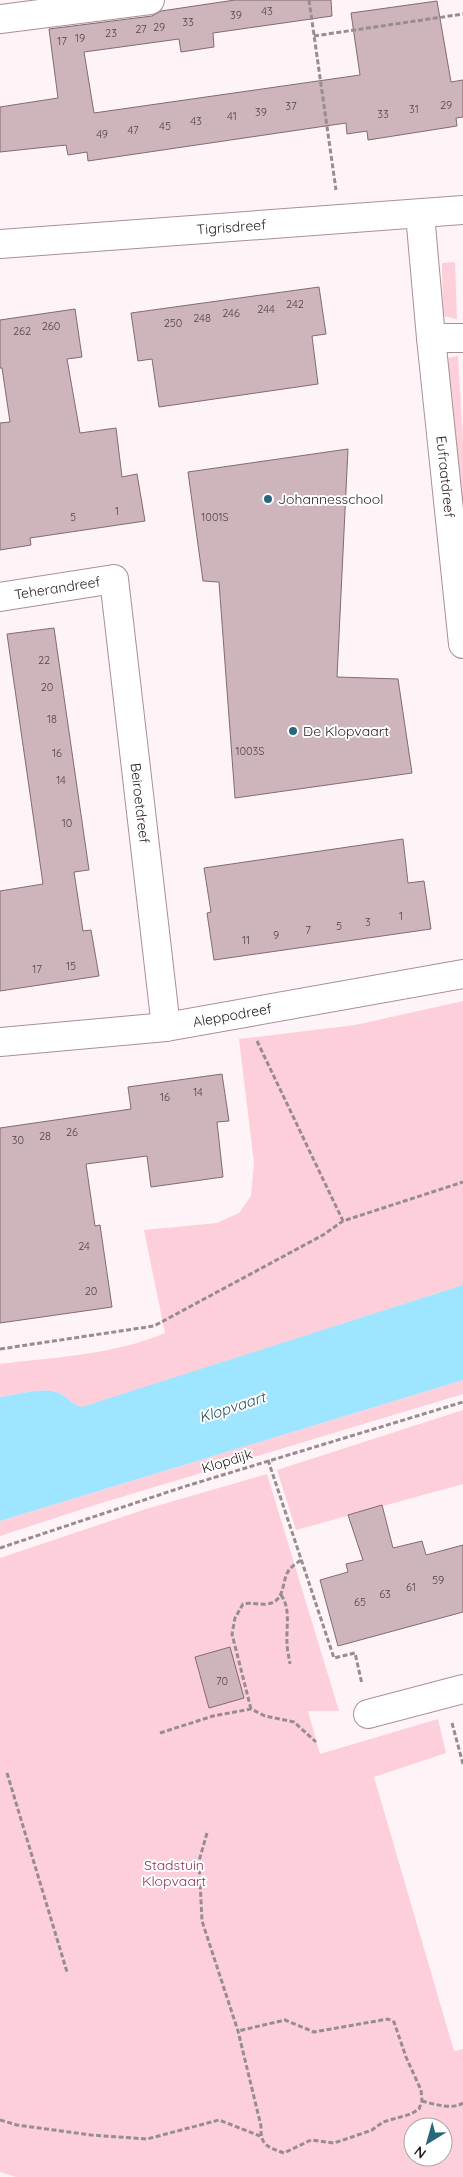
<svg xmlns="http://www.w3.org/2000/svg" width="463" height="2177" font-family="Quicksand,sans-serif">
  <rect width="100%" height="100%" fill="#fef3f6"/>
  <path fill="#fdcfdb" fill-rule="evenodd" d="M 455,262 L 457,319 L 443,316 L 442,263 Z
    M 458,356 L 463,442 L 463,516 L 447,358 Z
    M 463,1001 L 463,1285 L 82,1408 C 72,1405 67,1397 59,1393 C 46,1386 14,1395 0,1397 L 0,1364 C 55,1357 113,1355 165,1333 L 144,1230 L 217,1223 L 239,1213 L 251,1196 L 254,1163 L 239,1039 L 355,1025 Z
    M 463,1380 L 463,1394 L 95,1505 L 0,1536 L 0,1521 L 10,1518 Z
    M 463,1410 L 463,1484 L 296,1530 L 277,1470 Z
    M 267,1474 L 339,1711 L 308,1711 L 320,1754 L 438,1719 L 446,1753 L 374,1777 L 454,2051 L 463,2049 L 463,2177 L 16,2177 L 0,2172 L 0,1558 L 146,1509 ZM 413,2127 L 443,2127 L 443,2157 L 413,2157 Z"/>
  <path fill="#9ee5ff" d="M 463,1285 L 463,1380 L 0,1521 L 0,1397 C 14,1395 46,1386 59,1393 C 68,1397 72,1405 82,1407 Z"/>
  <path fill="#ceb4bb" stroke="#826b71" d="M 235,0 L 331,0 L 332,16 L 213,33 L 214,47 L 181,52 L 179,39 L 84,52 L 94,113 L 360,75 L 351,13 L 437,1 L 451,82 L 463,80 L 463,117 L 456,118 L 457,126 L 368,140 L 367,131 L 347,134 L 346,123 L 88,161 L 87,152 L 68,155 L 66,145 L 0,152 L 0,107 L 58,98 L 49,29 L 152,16 L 161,11 Z
    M 319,287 L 326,334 L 312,336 L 318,384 L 159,407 L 152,359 L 138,361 L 131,313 Z
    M 75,309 L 82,357 L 67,359 L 80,433 L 116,428 L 122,477 L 137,474 L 145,521 L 30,538 L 31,545 L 0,550 L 0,423 L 10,422 L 2,368 L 0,368 L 0,320 Z
    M 348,449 L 337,677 L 398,679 L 412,773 L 235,798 L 219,582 L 203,581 L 188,472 Z
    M 54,628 L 89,870 L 74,872 L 83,931 L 91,930 L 99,976 L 0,991 L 0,891 L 43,884 L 7,634 Z
    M 403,839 L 408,883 L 424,881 L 431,929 L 214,960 L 207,913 L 211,912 L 204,868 Z
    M 222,1074 L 229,1121 L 217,1122 L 223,1177 L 151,1187 L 147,1156 L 86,1164 L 95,1226 L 100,1225 L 112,1307 L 0,1323 L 0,1128 L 131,1109 L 128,1087 Z
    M 382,1505 L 393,1548 L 422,1541 L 426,1555 L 463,1545 L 463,1612 L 338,1646 L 320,1580 L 348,1572 L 346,1564 L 363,1560 L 348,1515 Z
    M 230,1647 L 244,1698 L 209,1708 L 195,1657 Z"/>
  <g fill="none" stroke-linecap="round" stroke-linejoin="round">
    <g stroke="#a89096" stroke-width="30">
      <g id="minor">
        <path d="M 0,19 L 150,0"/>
        <path id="s1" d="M 420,214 L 431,338 L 463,644"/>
        <path id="s2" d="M 0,244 L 463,210"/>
        <path d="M 431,338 L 463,338"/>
        <path id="s3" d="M 0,597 L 114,579 L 166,1027"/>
        <path id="s4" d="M 0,1042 L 166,1027 L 463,974"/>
        <path d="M 368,1714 L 463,1689"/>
      </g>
    </g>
    <path stroke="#978d90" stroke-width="3" stroke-dasharray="5 2.5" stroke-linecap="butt" d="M 309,0 L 336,190
      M 314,36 L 463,14
      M 257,1041 L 343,1221
      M 0,1349 L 154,1326 L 323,1235 L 343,1221 L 463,1182
      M 268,1460 L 334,1658 L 355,1653 L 362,1684
      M 0,1548 L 183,1487 L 463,1402
      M 281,1595 C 291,1608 286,1628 287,1643 C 287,1650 289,1657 290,1664
      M 251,1709 L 232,1634 L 235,1618 L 243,1604 C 252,1602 259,1605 267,1604 C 286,1602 281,1581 289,1570 C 292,1566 297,1563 301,1560
      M 452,1723 L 463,1764
      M 160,1733 L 213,1716 L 251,1709 L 265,1716 L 294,1722 L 316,1742
      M 7,1773 L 67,1972
      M 207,1833 L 199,1861 L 202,1921 L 238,2031 L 261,2126 C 260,2146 268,2147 284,2153 L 311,2140 L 334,2143 L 352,2137 L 372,2130 L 383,2122 L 411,2114 L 419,2109 L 422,2101 L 421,2090 L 406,2057 L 394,2022 L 388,2019 L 314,2032 L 285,2020 L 238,2031
      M 422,2101 C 434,2104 452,2110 463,2103
      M 0,2120 L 17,2125 L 91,2135 L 147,2139 L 219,2120 L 260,2136"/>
    <use href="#minor" stroke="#fff" stroke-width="28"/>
  </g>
  <g fill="#28687d" stroke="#fff" stroke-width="2">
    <circle cx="268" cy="499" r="5"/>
    <circle cx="293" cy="731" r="5"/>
  </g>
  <g text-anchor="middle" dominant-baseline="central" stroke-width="4" stroke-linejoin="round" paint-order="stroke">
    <g font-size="11" fill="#524548">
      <text x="267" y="11">43</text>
      <text x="236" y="15">39</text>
      <text x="188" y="22">33</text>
      <text x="159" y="27">29</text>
      <text x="141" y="29">27</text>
      <text x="111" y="33">23</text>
      <text x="80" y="38">19</text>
      <text x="62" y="41">17</text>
      <text x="446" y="105">29</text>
      <text x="291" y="106">37</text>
      <text x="414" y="109">31</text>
      <text x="261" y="112">39</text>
      <text x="383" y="114">33</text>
      <text x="232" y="116">41</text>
      <text x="196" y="121">43</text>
      <text x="165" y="126">45</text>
      <text x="133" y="130">47</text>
      <text x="102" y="134">49</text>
      <text x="295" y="304">242</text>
      <text x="266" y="309">244</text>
      <text x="231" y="313">246</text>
      <text x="202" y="318">248</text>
      <text x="173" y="323">250</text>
      <text x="51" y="326">260</text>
      <text x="22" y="331">262</text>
      <text x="117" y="511">1</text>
      <text x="73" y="517">5</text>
      <text x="215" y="517">1001S</text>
      <text x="44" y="660">22</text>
      <text x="47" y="687">20</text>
      <text x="52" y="719">18</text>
      <text x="250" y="751">1003S</text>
      <text x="57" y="753">16</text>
      <text x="61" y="780">14</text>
      <text x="67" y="823">10</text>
      <text x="401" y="916">1</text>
      <text x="368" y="922">3</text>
      <text x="339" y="926">5</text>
      <text x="308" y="930">7</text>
      <text x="276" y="935">9</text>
      <text x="246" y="940">11</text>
      <text x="71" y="966">15</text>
      <text x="37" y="969">17</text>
      <text x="198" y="1092">14</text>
      <text x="165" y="1097">16</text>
      <text x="72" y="1132">26</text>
      <text x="45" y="1136">28</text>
      <text x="18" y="1140">30</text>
      <text x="84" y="1246">24</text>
      <text x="91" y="1291">20</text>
      <text x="438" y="1580">59</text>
      <text x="411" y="1587">61</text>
      <text x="385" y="1594">63</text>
      <text x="360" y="1602">65</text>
      <text x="222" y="1681">70</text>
    </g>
    <g font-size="14" fill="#292022" stroke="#fff">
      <text stroke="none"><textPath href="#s2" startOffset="232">Tigrisdreef</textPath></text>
      <text stroke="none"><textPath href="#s1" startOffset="264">Eufraatdreef</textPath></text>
      <text stroke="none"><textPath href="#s3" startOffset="58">Teherandreef</textPath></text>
      <text stroke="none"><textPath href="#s3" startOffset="341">Beiroetdreef</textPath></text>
      <text stroke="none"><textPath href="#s4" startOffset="234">Aleppodreef</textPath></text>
      <text transform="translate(227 1461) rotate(-17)">Klopdijk</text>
    </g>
    <g font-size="14" fill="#292022" stroke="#fff" text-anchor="start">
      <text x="278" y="499">Johannesschool</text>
      <text x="303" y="731">De Klopvaart</text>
    </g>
    <g font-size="14" fill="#8e3154" stroke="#fff">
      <text x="174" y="1865">Stadstuin<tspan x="174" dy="16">Klopvaart</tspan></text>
    </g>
    <g font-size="15" font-style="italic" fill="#264f5d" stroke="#fff">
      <text transform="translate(232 1407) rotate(-18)">Klopvaart</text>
    </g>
  </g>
  <g transform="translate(428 2142) rotate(217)"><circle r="24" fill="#ffffff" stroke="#a9a6a7"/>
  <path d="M0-4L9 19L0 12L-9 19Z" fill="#28687d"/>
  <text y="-8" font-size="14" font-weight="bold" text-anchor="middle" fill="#292022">N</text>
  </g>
</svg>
